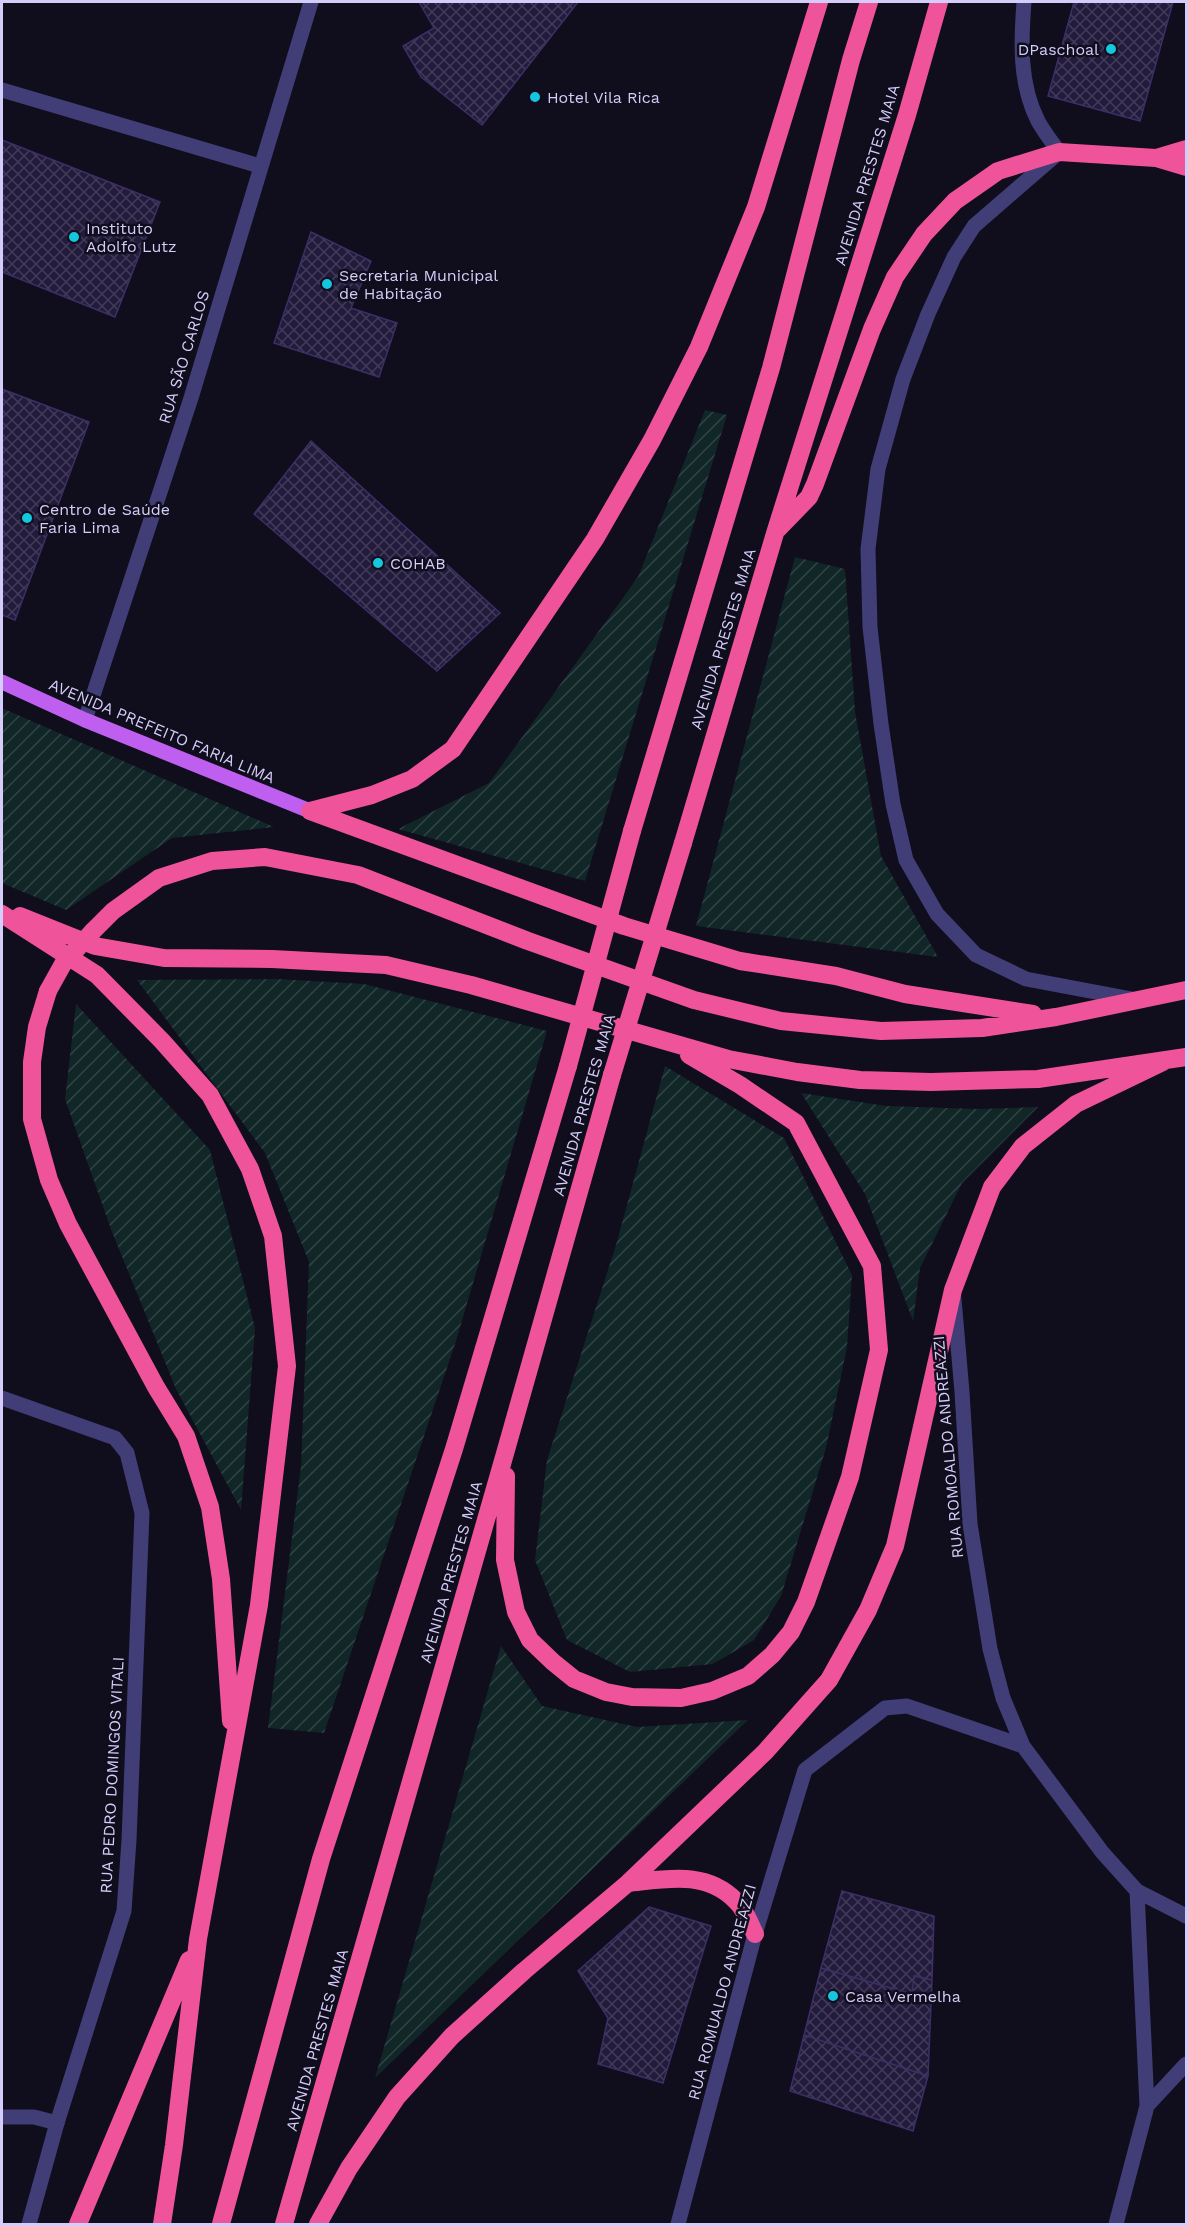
<svg xmlns="http://www.w3.org/2000/svg" width="1188" height="2226" font-family="'Work Sans',sans-serif">
  <defs>
    <pattern id="garden-furrows" width="10" height="10" patternUnits="userSpaceOnUse" patternTransform="scale(1.5)"><rect width="10" height="10" fill="#112626"/><path d="M-1 1l2-2M0 10L10 0M9 11l2-2" fill="none" stroke="#334446"/></pattern>
    <pattern id="building-cross-hatch" width="8" height="8" patternUnits="userSpaceOnUse" patternTransform="scale(1.5)"><rect width="8" height="8" fill="#231b3c"/><path d="M0 0l8 8M0 8l8-8" fill="none" stroke="#423b59"/></pattern>
  </defs>
  <rect width="100%" height="100%" fill="#100d1c"/>
  <path fill="url(#garden-furrows)" d="M 705,410 L 727,415 L 585,881 L 398,829 L 489,783 L 638,577 Z
    M 795,557 L 845,569 L 855,712 L 881,856 L 938,957 L 696,926 Z
    M 2,708 L 274,827 L 172,838 L 66,910 L 2,883 Z
    M 277,979 L 364,984 L 547,1031 L 456,1341 L 324,1733 L 268,1728 L 301,1466 L 309,1262 L 265,1153 L 137,980 Z
    M 76,1004 L 210,1150 L 255,1328 L 241,1510 L 176,1389 L 112,1232 L 65,1099 Z
    M 665,1066 L 784,1138 L 852,1275 L 847,1347 L 826,1448 L 781,1596 L 754,1640 L 713,1664 L 630,1672 L 567,1640 L 535,1560 L 547,1460 L 616,1245 Z
    M 801,1093 L 886,1106 L 978,1109 L 1038,1107 L 962,1183 L 920,1268 L 913,1321 L 865,1194 Z
    M 501,1646 L 542,1706 L 637,1727 L 748,1720 L 375,2078 Z"/>
  <path fill="url(#building-cross-hatch)" stroke="#3c2f66" stroke-width="1.5" d="M 419,2 L 578,2 L 482,125 L 421,77 L 403,46 L 434,28 Z
    M 1074,2 L 1173,2 L 1140,121 L 1048,96 Z
    M 2,140 L 160,202 L 115,317 L 2,272 Z
    M 311,232 L 371,261 L 351,308 L 397,323 L 379,377 L 274,343 Z
    M 2,389 L 89,422 L 15,620 L 2,615 Z
    M 311,441 L 500,613 L 437,671 L 254,514 Z
    M 842,1891 L 934,1916 L 932,1980 L 914,1976 L 912,1994 L 821,1968 Z
    M 649,1907 L 711,1926 L 663,2083 L 598,2064 L 608,2018 L 578,1971 Z
    M 821,1968 L 912,1994 L 914,1976 L 932,1980 L 928,2076 L 804,2035 Z
    M 804,2035 L 928,2076 L 913,2131 L 790,2091 Z"/>
  <g fill="none" stroke-linecap="round" stroke-linejoin="round">
    <path stroke="#403d77" stroke-width="15" d="M 1024,2 C 1021,41 1019,84 1038,121 C 1044,132 1052,142 1059,152
      M 2,90 L 260,166
      M 2,2117 L 34,2117 L 57,2123"/>
    <path stroke="#403d77" stroke-width="15" d="M 1057,154 L 974,226 L 954,257 L 928,314 L 903,379 L 878,469 L 868,549 L 870,627 L 881,724 L 893,804 L 906,860 L 937,914 L 976,955 L 1026,979 L 1132,999
      M 85,720 L 191,398 L 311,2
      M 954,1299 L 962,1392 L 970,1524 L 990,1649 L 1003,1698 L 1023,1746 L 1102,1852 L 1137,1891 L 1186,1916
      M 2,1398 L 115,1438 L 127,1453 L 142,1513 L 129,1840 L 124,1911 L 57,2123 L 29,2224
      M 1147,2106 L 1186,2064
      M 678,2224 L 755,1934 L 805,1770 L 885,1708 L 907,1706 L 1023,1746
      M 1116,2224 L 1147,2106 L 1137,1891"/>
    <path stroke="#be5ff0" stroke-width="15" d="M 2,682 L 85,720 L 310,811"/>
    <path stroke="#ef549a" stroke-width="18" d="M 1156,158 L 1186,149
      M 778,529 L 809,497 L 815,484 L 872,329 L 895,277 L 924,234 L 955,201 L 998,171 L 1059,152 L 1156,158 L 1186,167
      M 310,811 L 372,795 L 412,779 L 453,749 L 595,539 L 652,440 L 699,347 L 756,207 L 819,2
      M 310,811 L 624,926 L 740,961 L 836,976 L 905,994 L 1033,1014
      M 632,831 L 771,368 L 851,60 L 869,2
      M 683,843 L 776,530 L 907,115 L 939,2
      M 2,914 L 97,975 L 162,1041 L 210,1095 L 250,1169 L 273,1236 L 287,1366 L 259,1605 L 198,1939 L 174,2145 L 162,2224
      M 20,916 L 95,946 L 164,958 L 272,959 L 386,965 L 471,985 L 728,1059 L 797,1072 L 860,1080 L 931,1082 L 1038,1079 L 1186,1057
      M 93,931 L 113,911 L 159,878 L 212,861 L 265,857 L 358,875 L 528,941 L 694,1000 L 781,1021 L 881,1031 L 982,1028 L 1056,1017 L 1186,990
      M 48,991 L 37,1027 L 32,1062 L 32,1119 L 49,1180 L 68,1224 L 156,1387 L 186,1436 L 210,1507 L 221,1579 L 231,1721
      M 506,1476 L 505,1560 L 516,1612 L 530,1640 L 553,1662 L 574,1679 L 606,1692 L 632,1697 L 681,1698 L 712,1691 L 748,1676 L 772,1655 L 791,1632 L 806,1602 L 850,1477 L 879,1350 L 872,1266 L 796,1123 L 740,1085 L 689,1055
      M 628,1883 C 666,1879 706,1870 736,1901 C 745,1909 750,1924 755,1934
      M 78,2224 L 189,1960
      M 221,2224 L 321,1859 L 454,1449 L 568,1066
      M 284,2224 L 506,1450 L 612,1075
      M 318,2224 L 349,2168 L 397,2097 L 452,2036 L 524,1971 L 628,1883 L 765,1752 L 829,1680 L 868,1610 L 895,1546 L 953,1290 L 992,1187 L 1023,1146 L 1076,1104 L 1163,1062"/>
    <path stroke="#ef549a" stroke-width="18" d="M 48,991 L 63,964 L 93,931
      M 568,1066 L 632,831
      M 612,1075 L 683,843"/>
  </g>
  <g fill="#15c6df" stroke="#100d1c" stroke-width="2">
    <circle cx="1111" cy="49" r="6"/>
    <circle cx="535" cy="97" r="6"/>
    <circle cx="74" cy="237" r="6"/>
    <circle cx="327" cy="284" r="6"/>
    <circle cx="27" cy="518" r="6"/>
    <circle cx="378" cy="563" r="6"/>
    <circle cx="833" cy="1996" r="6"/>
  </g>
  <g text-anchor="middle" dominant-baseline="central" stroke-width="5" stroke-linejoin="round" paint-order="stroke">
    <g font-size="16" fill="#d4cdfa" stroke="#100d1c" text-anchor="start">
      <text x="1099" y="49" text-anchor="end">DPaschoal</text>
      <text x="547" y="97">Hotel Vila Rica</text>
      <text x="86" y="228">Instituto<tspan x="86" dy="18">Adolfo Lutz</tspan></text>
      <text x="339" y="275">Secretaria Municipal<tspan x="339" dy="18">de Habitação</tspan></text>
      <text x="39" y="509">Centro de Saúde<tspan x="39" dy="18">Faria Lima</tspan></text>
      <text x="390" y="563">COHAB</text>
      <text x="845" y="1996">Casa Vermelha</text>
    </g>
    <g font-size="16" fill="#d4cdfa" stroke="#100d1c">
      <text transform="translate(867 175) rotate(-73)">AVENIDA PRESTES MAIA</text>
      <text transform="translate(184 357) rotate(-73)">RUA SÃO CARLOS</text>
      <text transform="translate(723 639) rotate(-73)">AVENIDA PRESTES MAIA</text>
      <text transform="translate(162 731) rotate(23)">AVENIDA PREFEITO FARIA LIMA</text>
      <text transform="translate(584 1105) rotate(-74)">AVENIDA PRESTES MAIA</text>
      <text transform="translate(948 1447) rotate(-95)">RUA ROMOALDO ANDREAZZI</text>
      <text transform="translate(451 1572) rotate(-74)">AVENIDA PRESTES MAIA</text>
      <text transform="translate(112 1775) rotate(-87)">RUA PEDRO DOMINGOS VITALI</text>
      <text transform="translate(722 1992) rotate(-75)">RUA ROMUALDO ANDREAZZI</text>
      <text transform="translate(317 2040) rotate(-74)">AVENIDA PRESTES MAIA</text>
    </g>
  </g>
  <rect width="1188" height="2226" fill="none" stroke="#d4cdfa" stroke-width="6"/>
</svg>
